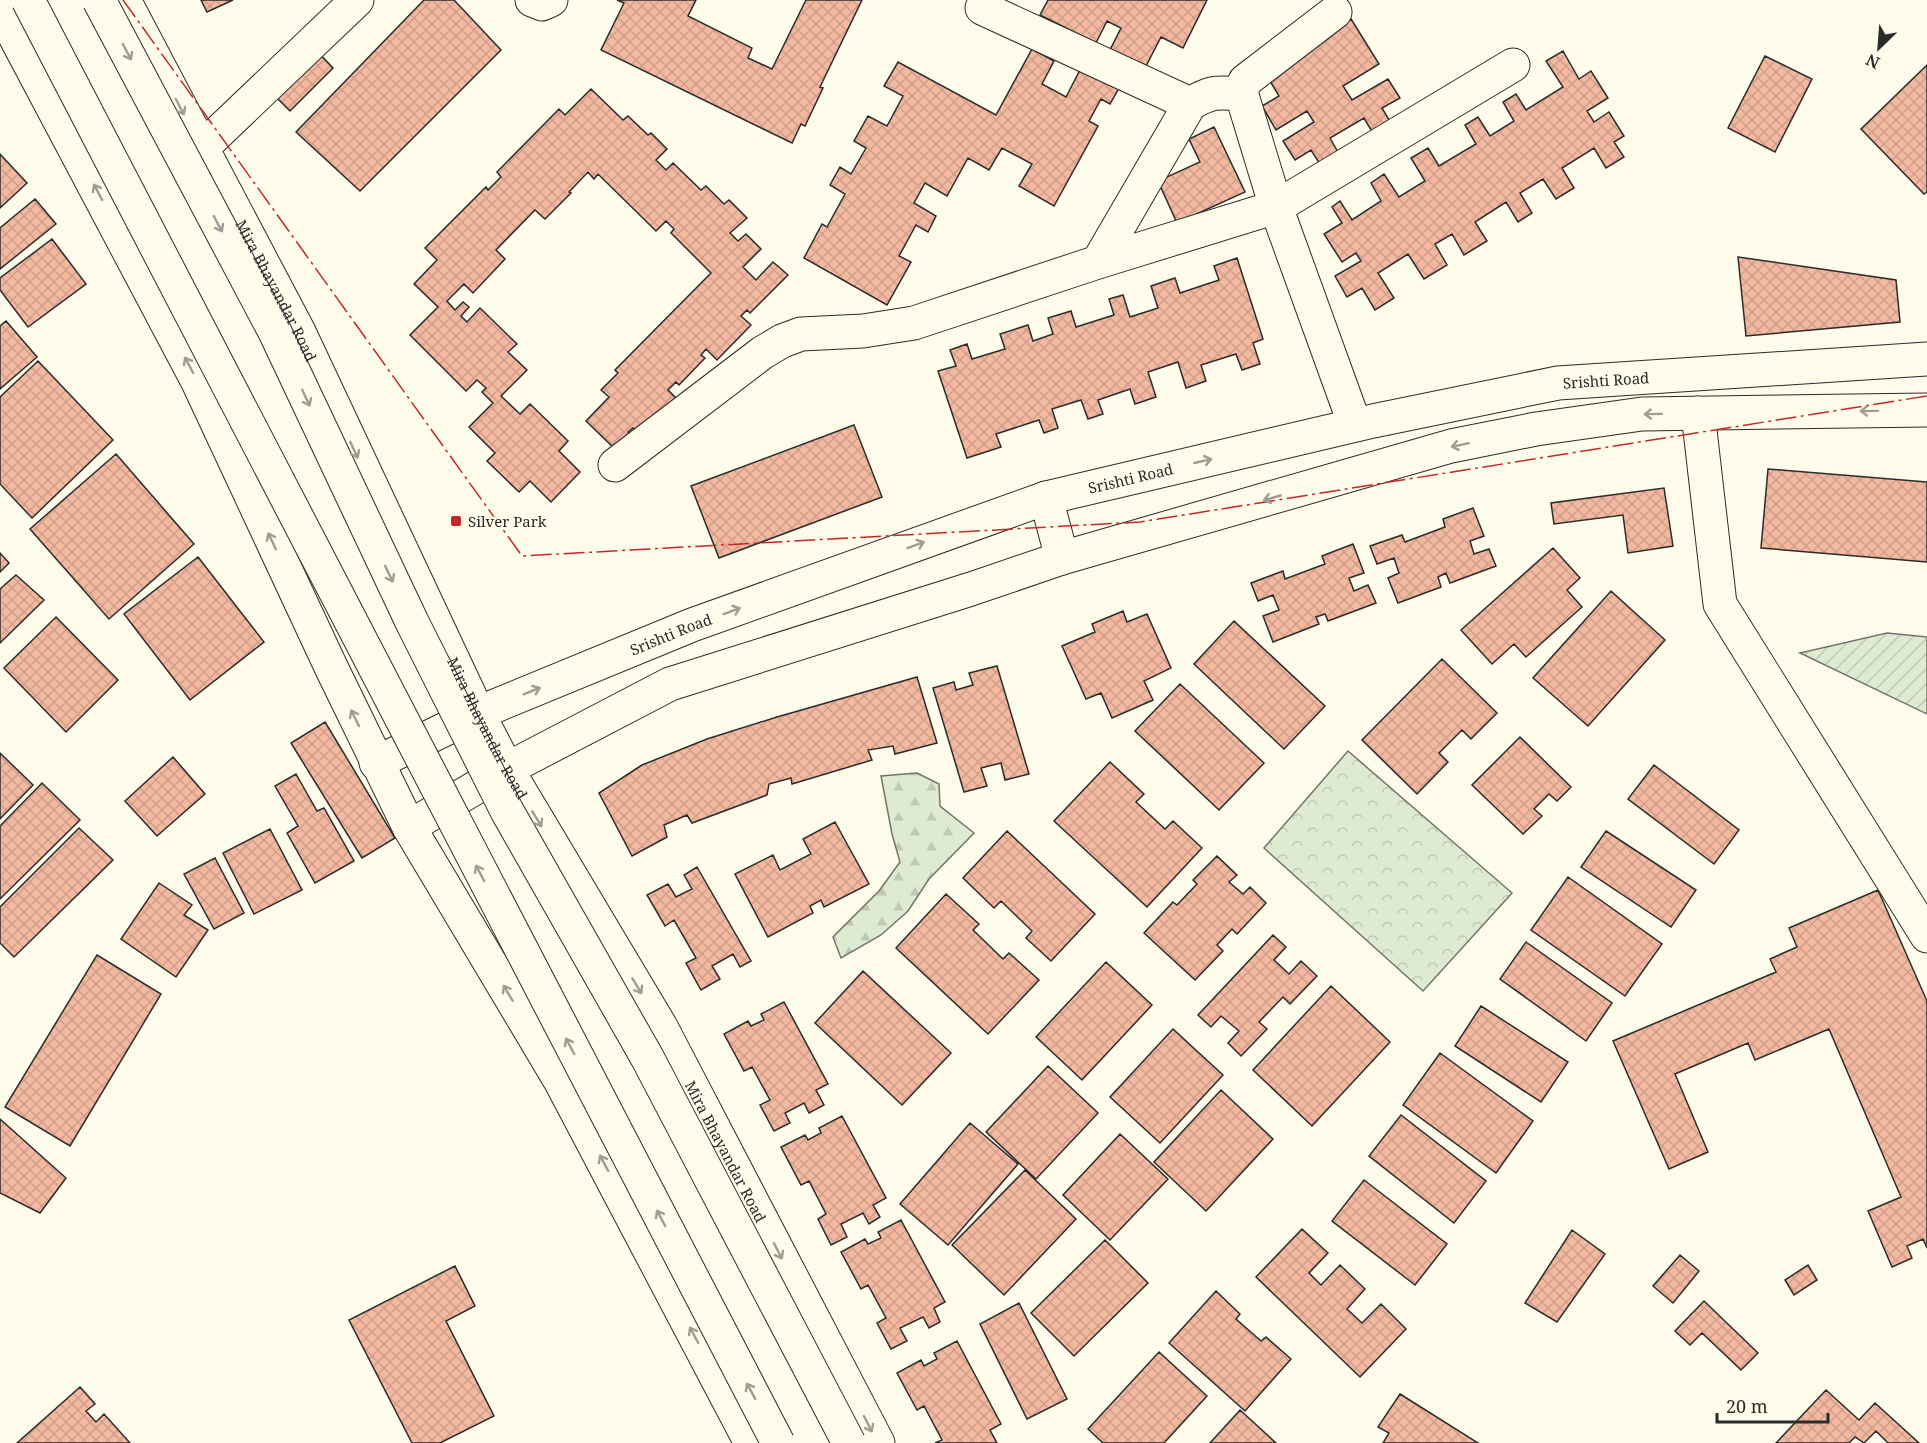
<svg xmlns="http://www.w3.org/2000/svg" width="1927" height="1443" font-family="'Noto Serif',serif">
  <defs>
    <pattern id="forest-firs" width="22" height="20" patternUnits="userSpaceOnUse" patternTransform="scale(1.5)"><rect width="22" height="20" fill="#deebd1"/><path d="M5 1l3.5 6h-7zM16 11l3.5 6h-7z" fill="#bfcab4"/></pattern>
    <pattern id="park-crowns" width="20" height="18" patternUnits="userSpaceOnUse" patternTransform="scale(1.5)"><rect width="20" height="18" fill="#deebd1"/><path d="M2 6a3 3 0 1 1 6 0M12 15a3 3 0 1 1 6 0" fill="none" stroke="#bfcab4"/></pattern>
    <pattern id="garden-furrows" width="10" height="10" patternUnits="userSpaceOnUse" patternTransform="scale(1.5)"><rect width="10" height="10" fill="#deebd1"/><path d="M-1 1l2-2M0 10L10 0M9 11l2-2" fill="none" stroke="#bfcab4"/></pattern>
    <pattern id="building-cross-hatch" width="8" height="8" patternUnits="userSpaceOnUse" patternTransform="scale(1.5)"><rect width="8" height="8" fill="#f2b8a0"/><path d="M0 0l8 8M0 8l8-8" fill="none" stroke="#d09e8a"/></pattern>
  </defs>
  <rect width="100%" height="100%" fill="#fdfbea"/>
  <path fill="url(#forest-firs)" stroke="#74746e" stroke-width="1.5" d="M 917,773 L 939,784 L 940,806 L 974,833 L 929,879 L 908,911 L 881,935 L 841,958 L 833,937 L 879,891 L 900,862 L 892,834 L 881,776 Z"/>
  <path fill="url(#park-crowns)" stroke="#74746e" stroke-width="1.5" d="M 1348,751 L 1512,893 L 1423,991 L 1264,848 Z"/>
  <path fill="url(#garden-furrows)" stroke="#74746e" stroke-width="1.5" d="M 1887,633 L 1927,637 L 1927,714 L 1800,653 Z"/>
  <path fill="url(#building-cross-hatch)" stroke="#2b2b2b" stroke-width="1.5" d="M 201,0 L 233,0 L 207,12 Z
    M 424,0 L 454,0 L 501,50 L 360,191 L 296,132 Z
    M 617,0 L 696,0 L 688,16 L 752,48 L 748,58 L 772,69 L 806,0 L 862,0 L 820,87 L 823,88 L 805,126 L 801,124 L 792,143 L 601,50 L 624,3 Z
    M 1048,0 L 1207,0 L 1183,48 L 1161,37 L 1145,68 L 1110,50 L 1121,28 L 1107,21 L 1096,43 L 1040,15 Z
    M 1351,19 L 1379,64 L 1343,86 L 1352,100 L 1388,79 L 1400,98 L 1382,108 L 1395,130 L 1377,140 L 1364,118 L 1330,138 L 1343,161 L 1325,172 L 1311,150 L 1295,160 L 1283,141 L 1314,122 L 1307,111 L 1276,130 L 1262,106 L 1279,96 L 1264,71 Z
    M 315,49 L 333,68 L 290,111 L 271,92 Z
    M 1032,49 L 1054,61 L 1042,84 L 1066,97 L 1081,68 L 1119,88 L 1110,104 L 1101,99 L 1089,121 L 1098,126 L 1054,206 L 1019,186 L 1032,164 L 1002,148 L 989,170 L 968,158 L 947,196 L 925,183 L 914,203 L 936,216 L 928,232 L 916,225 L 899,256 L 911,262 L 887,305 L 804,258 L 822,224 L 827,227 L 845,194 L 830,185 L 840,167 L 851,174 L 866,148 L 854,141 L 868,116 L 887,126 L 903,96 L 884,86 L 898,62 L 996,115 Z
    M 1563,51 L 1579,79 L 1591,71 L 1608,98 L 1587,111 L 1594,122 L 1609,112 L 1624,136 L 1614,142 L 1624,157 L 1606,168 L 1594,148 L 1562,168 L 1574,188 L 1556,199 L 1543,179 L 1520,193 L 1532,213 L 1518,222 L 1506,202 L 1475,222 L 1487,241 L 1464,255 L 1452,234 L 1435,244 L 1447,265 L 1424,279 L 1408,254 L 1378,273 L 1394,298 L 1375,310 L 1362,288 L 1347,297 L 1335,276 L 1361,261 L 1356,253 L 1342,262 L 1324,234 L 1342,223 L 1332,207 L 1340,201 L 1352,220 L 1381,201 L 1371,183 L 1384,174 L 1399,197 L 1425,181 L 1411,158 L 1428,148 L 1439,166 L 1476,144 L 1465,125 L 1478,117 L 1490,136 L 1514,121 L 1503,102 L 1516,94 L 1526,110 L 1563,87 L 1546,61 Z
    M 1765,56 L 1812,79 L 1775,152 L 1728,128 Z
    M 1927,65 L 1927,192 L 1924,194 L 1861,129 Z
    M 591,89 L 623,120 L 628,116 L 648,135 L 651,133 L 667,149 L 656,160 L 666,170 L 673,163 L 701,190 L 706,186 L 724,204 L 729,200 L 747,218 L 730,233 L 738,241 L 746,234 L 761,249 L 743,267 L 756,280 L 773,262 L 788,275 L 750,313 L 747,310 L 741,316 L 751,325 L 717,360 L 706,349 L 701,355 L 705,358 L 679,385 L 676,382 L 668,390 L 679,401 L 642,437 L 633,428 L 628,432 L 633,437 L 618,452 L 586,421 L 609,397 L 601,390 L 618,373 L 615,370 L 711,273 L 671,233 L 674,229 L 666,221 L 656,231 L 598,174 L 594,179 L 588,172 L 569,192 L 571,193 L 545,219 L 535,210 L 496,250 L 505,259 L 473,293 L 464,284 L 447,301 L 455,310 L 463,302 L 469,307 L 461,316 L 467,322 L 480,308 L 517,344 L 508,352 L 527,370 L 501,396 L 520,414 L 530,404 L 568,441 L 559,451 L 580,472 L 551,502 L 530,481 L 519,492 L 487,461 L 495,453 L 469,427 L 493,403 L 482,392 L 486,388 L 477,380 L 466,391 L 410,335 L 438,307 L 414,284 L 437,260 L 425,248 L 486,187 L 488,190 L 501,177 L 497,172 L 559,109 L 565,115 Z
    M 1214,127 L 1245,192 L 1177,223 L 1158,181 L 1200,162 L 1189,139 Z
    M 0,154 L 27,183 L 0,208 Z
    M 35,199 L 56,224 L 0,269 L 0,228 Z
    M 52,239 L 86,284 L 28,327 L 0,290 L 0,278 Z
    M 1738,257 L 1896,280 L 1900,322 L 1746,336 Z
    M 1237,258 L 1263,339 L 1253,343 L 1260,364 L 1242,370 L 1236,354 L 1201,365 L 1206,381 L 1186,388 L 1178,362 L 1148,372 L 1156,397 L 1135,404 L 1130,389 L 1098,400 L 1103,414 L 1088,419 L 1081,400 L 1052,409 L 1058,428 L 1044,433 L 1039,420 L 996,434 L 1001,447 L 967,458 L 938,371 L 956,366 L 950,350 L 967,344 L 972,359 L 1005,349 L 1000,334 L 1028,325 L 1033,341 L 1053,334 L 1048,318 L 1071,311 L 1076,327 L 1114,315 L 1109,299 L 1123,295 L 1130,317 L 1158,308 L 1151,286 L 1175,278 L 1180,293 L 1219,280 L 1214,266 Z
    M 6,321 L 37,357 L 0,389 L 0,326 Z
    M 38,361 L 113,440 L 32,518 L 0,484 L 0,397 Z
    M 854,425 L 882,497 L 719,558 L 691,486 Z
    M 116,454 L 194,544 L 109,619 L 30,529 Z
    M 1768,469 L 1927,482 L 1927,562 L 1761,548 Z
    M 1664,488 L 1673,546 L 1628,553 L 1623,515 L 1554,524 L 1551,503 Z
    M 1473,508 L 1484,536 L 1470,541 L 1474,554 L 1489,549 L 1496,566 L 1450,583 L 1446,573 L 1438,577 L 1441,587 L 1398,603 L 1388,578 L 1399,573 L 1394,558 L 1377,564 L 1370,546 L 1402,535 L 1405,542 L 1445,527 L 1443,519 Z
    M 1353,544 L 1364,573 L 1349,578 L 1354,591 L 1368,585 L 1376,603 L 1328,621 L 1325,614 L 1316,617 L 1319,624 L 1273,642 L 1263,616 L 1279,610 L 1273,595 L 1258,601 L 1251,583 L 1283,571 L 1285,579 L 1325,564 L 1322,556 Z
    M 1553,548 L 1580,578 L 1567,590 L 1582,607 L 1526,657 L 1514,644 L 1492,664 L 1461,630 Z
    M 0,553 L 9,563 L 0,572 Z
    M 198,557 L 264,642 L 190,700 L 124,614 Z
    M 16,575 L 44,600 L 0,643 L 0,589 Z
    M 1611,591 L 1665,640 L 1588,726 L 1533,678 Z
    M 1123,611 L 1127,622 L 1147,614 L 1171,668 L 1144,681 L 1153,700 L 1112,718 L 1101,693 L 1086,699 L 1062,646 L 1095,632 L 1092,624 Z
    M 56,617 L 118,680 L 66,732 L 4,668 Z
    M 1234,621 L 1325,706 L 1284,749 L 1194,664 Z
    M 1442,659 L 1497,713 L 1471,739 L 1462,730 L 1439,753 L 1448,762 L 1417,794 L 1362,740 Z
    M 997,666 L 1029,774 L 1005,780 L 1001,763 L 981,768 L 987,786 L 964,792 L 933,688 L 954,682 L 956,690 L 973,685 L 969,673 Z
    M 917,677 L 937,743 L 895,754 L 893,746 L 868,750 L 872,760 L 792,784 L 791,778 L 769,784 L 767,795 L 692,823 L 687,815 L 664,825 L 667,837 L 632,856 L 599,793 L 642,765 L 707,739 L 777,717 Z
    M 1180,684 L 1264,763 L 1219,810 L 1135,731 Z
    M 325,722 L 395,838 L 362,858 L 291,743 Z
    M 1520,737 L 1571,787 L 1557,801 L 1549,794 L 1534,809 L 1542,816 L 1523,834 L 1472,785 Z
    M 0,753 L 33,785 L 0,819 Z
    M 173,757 L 205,794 L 157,836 L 125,801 Z
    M 1110,762 L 1144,794 L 1136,802 L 1165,829 L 1173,821 L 1202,848 L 1147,907 L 1054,821 Z
    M 1654,765 L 1739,830 L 1714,864 L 1628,799 Z
    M 296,774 L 317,811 L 324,808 L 354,861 L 315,883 L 287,833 L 298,826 L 275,786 Z
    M 42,783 L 80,820 L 0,899 L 0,826 Z
    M 835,822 L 869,884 L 824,907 L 821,900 L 810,906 L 813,913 L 768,937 L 735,874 L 773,855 L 780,870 L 811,854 L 803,839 Z
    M 79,828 L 113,860 L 14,957 L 0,943 L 0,907 Z
    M 270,829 L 302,890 L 254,914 L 223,853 Z
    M 1007,831 L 1095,914 L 1051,961 L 1026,938 L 1032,931 L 1001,901 L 994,908 L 963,878 Z
    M 1606,831 L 1696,890 L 1671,927 L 1581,867 Z
    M 1217,856 L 1237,875 L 1229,882 L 1243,894 L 1250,887 L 1266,903 L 1237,934 L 1232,929 L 1217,945 L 1223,951 L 1195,980 L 1144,933 L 1173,902 L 1177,905 L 1197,884 L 1193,880 Z
    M 215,858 L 244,913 L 214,929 L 184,874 Z
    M 697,867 L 751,961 L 740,967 L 733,954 L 712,966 L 720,979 L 701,990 L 686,963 L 696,958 L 674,920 L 665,926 L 647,895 L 668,884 L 676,897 L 692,889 L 684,875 Z
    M 1568,877 L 1662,944 L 1625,996 L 1531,930 Z
    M 159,883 L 192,905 L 184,915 L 208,930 L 176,977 L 121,939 Z
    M 1878,890 L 1927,1001 L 1927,1248 L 1923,1239 L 1907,1246 L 1912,1258 L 1892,1267 L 1868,1211 L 1901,1197 L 1829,1029 L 1755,1060 L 1748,1043 L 1675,1074 L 1708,1152 L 1669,1169 L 1613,1041 L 1776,972 L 1770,959 L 1797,947 L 1789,928 Z
    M 946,894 L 979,924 L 973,930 L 1003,959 L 1009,953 L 1039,980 L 988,1034 L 896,948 Z
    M 1273,935 L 1286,947 L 1274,960 L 1289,974 L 1301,961 L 1317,976 L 1290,1004 L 1283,997 L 1259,1022 L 1267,1029 L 1241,1056 L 1228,1043 L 1239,1031 L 1221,1016 L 1211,1027 L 1198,1015 Z
    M 1526,942 L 1612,1003 L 1586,1041 L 1500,979 Z
    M 97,955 L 161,994 L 70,1146 L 5,1107 Z
    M 1106,962 L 1152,1005 L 1082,1080 L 1036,1037 Z
    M 863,971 L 951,1053 L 902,1105 L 815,1023 Z
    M 1331,986 L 1390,1042 L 1312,1126 L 1253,1070 Z
    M 784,1002 L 828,1084 L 816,1090 L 824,1105 L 809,1113 L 804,1103 L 785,1113 L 790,1123 L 774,1131 L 760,1105 L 770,1100 L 752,1067 L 744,1071 L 724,1034 L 748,1021 L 751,1026 L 764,1020 L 761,1014 Z
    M 1481,1006 L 1568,1062 L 1541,1102 L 1455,1046 Z
    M 1173,1029 L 1223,1075 L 1160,1143 L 1110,1097 Z
    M 1440,1053 L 1533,1121 L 1496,1173 L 1403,1105 Z
    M 1048,1066 L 1098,1113 L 1036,1179 L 986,1132 Z
    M 1221,1090 L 1273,1139 L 1206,1211 L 1154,1162 Z
    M 1401,1115 L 1486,1181 L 1454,1223 L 1369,1156 Z
    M 842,1116 L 886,1198 L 873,1205 L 880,1217 L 869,1224 L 863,1213 L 841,1224 L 847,1237 L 831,1245 L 818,1219 L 826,1214 L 809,1181 L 801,1185 L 781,1147 L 805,1135 L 808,1140 L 821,1133 L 819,1128 Z
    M 0,1119 L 66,1178 L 40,1213 L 0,1193 Z
    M 970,1123 L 1018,1164 L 948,1245 L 900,1204 Z
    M 1120,1134 L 1168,1179 L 1110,1240 L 1063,1195 Z
    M 1025,1170 L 1076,1219 L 1004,1295 L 952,1245 Z
    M 1364,1180 L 1447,1244 L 1415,1285 L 1332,1221 Z
    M 901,1220 L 945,1302 L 934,1308 L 940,1322 L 929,1328 L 923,1317 L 900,1328 L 907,1341 L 891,1349 L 877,1323 L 886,1318 L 868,1285 L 861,1289 L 841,1252 L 865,1239 L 868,1244 L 881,1238 L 878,1232 Z
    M 1302,1229 L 1328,1253 L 1309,1273 L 1321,1285 L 1340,1265 L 1365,1289 L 1347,1309 L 1362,1323 L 1381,1304 L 1406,1329 L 1360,1377 L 1256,1277 Z
    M 1572,1230 L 1605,1254 L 1557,1322 L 1525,1303 Z
    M 1105,1240 L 1148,1283 L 1074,1356 L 1031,1313 Z
    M 1680,1255 L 1699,1271 L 1673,1303 L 1653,1286 Z
    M 1808,1265 L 1817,1280 L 1794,1295 L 1785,1280 Z
    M 455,1266 L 475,1306 L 446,1321 L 494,1416 L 440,1443 L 412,1443 L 349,1320 Z
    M 1216,1291 L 1240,1314 L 1236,1319 L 1261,1341 L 1266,1337 L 1291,1359 L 1245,1411 L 1169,1343 Z
    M 1704,1301 L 1758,1353 L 1741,1370 L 1702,1333 L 1690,1345 L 1675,1331 Z
    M 1019,1303 L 1067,1399 L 1027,1419 L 980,1324 Z
    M 957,1341 L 1001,1424 L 990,1430 L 997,1443 L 935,1443 L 942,1440 L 924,1406 L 917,1410 L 897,1373 L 921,1360 L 924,1366 L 937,1359 L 934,1353 Z
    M 1159,1352 L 1207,1396 L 1164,1443 L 1103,1443 L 1088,1429 Z
    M 80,1387 L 95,1404 L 86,1411 L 96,1422 L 104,1414 L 130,1443 L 17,1443 Z
    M 1826,1390 L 1859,1420 L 1875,1403 L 1919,1443 L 1888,1443 L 1876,1431 L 1864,1443 L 1855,1437 L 1849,1443 L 1776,1443 Z
    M 1400,1394 L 1478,1443 L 1383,1443 L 1389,1433 L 1378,1427 Z
    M 1240,1410 L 1276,1443 L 1210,1443 Z"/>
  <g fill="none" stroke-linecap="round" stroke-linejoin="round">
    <g stroke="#2b2b2b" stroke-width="35">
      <path id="minor" d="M 532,0 L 542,4 L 551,0
        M 982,8 L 1190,104
        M 1335,12 L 1245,81 L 1241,92 L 1276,207 L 1355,425
        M 202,148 L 357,0
        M 1098,262 L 1190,104 C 1212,91 1217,92 1241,94
        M 1698,413 L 1720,604 L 1927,936
        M 615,465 L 762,353 L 782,341 L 801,334 L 863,331 L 914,323 L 1098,262 L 1276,207 L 1513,65"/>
    </g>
    <g stroke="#2b2b2b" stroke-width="35">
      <g id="secondary">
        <path d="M 1046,498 L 1062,558"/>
        <path id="s1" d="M 376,763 L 478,713 L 692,625 L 1046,498 L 1373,421 L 1558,383 L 1927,359"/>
        <path d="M 409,827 L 507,769 L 670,684 L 971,589 L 1062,558 L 1451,446 L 1536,429 L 1642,414 L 1927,410"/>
      </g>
    </g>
    <g stroke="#2b2b2b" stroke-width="35">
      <g id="primary">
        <path id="s2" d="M 124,0 L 299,332 L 478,713 L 507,769 L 661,1027 L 878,1443"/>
        <path d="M 0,8 L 198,382 L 331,667 L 409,827 L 561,1082 L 751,1443"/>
      </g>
    </g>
    <use href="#minor" stroke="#fdfbea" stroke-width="33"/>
    <use href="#secondary" stroke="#fdfbea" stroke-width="33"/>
    <use href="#primary" stroke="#fdfbea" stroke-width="33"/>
    <g stroke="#2b2b2b" stroke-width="35" stroke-linecap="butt">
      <path id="primary-bridge" d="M 28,0 L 778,1443
        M 99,0 L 275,332 L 412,622 L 507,811 L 648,1059 L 849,1443"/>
    </g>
    <use href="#primary-bridge" stroke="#fdfbea" stroke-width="33"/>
    <path stroke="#c62828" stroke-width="1.5" stroke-dasharray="21 4.5 3 4.5" stroke-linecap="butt" d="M 123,0 L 522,556 L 1140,522 L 1927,396"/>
  </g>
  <defs><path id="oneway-shaft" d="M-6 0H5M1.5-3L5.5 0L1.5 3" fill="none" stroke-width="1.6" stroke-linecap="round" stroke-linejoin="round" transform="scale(1.5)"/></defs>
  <g stroke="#9e9d94">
    <use href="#oneway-shaft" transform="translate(127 52) rotate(62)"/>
    <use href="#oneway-shaft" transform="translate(180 107) rotate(62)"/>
    <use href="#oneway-shaft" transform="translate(98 192) rotate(-118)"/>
    <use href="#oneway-shaft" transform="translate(218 224) rotate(62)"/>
    <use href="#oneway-shaft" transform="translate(189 365) rotate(-118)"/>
    <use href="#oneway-shaft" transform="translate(306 398) rotate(65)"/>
    <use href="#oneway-shaft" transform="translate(1869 411) rotate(179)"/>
    <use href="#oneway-shaft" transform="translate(1653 414) rotate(179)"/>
    <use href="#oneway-shaft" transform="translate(1460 445) rotate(168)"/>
    <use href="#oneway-shaft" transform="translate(354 450) rotate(65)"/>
    <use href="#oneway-shaft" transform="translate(1203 461) rotate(-13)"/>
    <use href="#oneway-shaft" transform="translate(1272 498) rotate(164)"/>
    <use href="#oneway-shaft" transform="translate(272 541) rotate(-115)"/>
    <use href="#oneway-shaft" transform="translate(916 545) rotate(-20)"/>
    <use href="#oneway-shaft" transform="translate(389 574) rotate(65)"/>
    <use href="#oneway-shaft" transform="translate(732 611) rotate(-20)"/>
    <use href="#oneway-shaft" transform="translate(532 691) rotate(-22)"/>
    <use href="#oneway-shaft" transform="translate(355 718) rotate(-116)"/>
    <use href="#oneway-shaft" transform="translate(537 819) rotate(59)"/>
    <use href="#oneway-shaft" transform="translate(480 873) rotate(-118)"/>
    <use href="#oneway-shaft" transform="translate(637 986) rotate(59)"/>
    <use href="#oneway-shaft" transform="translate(508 993) rotate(-121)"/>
    <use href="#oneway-shaft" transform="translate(570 1046) rotate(-118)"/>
    <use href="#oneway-shaft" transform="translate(604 1163) rotate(-118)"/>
    <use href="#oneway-shaft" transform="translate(661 1218) rotate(-118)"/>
    <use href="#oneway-shaft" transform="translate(778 1251) rotate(63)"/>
    <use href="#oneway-shaft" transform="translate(694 1335) rotate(-118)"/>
    <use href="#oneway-shaft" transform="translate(751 1391) rotate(-118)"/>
    <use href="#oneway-shaft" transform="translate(868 1424) rotate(63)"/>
  </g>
  <rect fill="#c62828" stroke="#fdfbea" stroke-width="2" x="450" y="515" width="12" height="12" rx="3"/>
  <g text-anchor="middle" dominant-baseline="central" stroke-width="4.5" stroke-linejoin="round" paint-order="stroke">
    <g font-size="15" fill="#2b2b2b" stroke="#fdfbea">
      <text stroke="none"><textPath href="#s2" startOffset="328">Mira Bhayandar Road</textPath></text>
      <text stroke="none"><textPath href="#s1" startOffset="1294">Srishti Road</textPath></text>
      <text stroke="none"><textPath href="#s1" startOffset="808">Srishti Road</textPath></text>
      <text stroke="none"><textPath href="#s1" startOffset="322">Srishti Road</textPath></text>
      <text stroke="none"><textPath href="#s2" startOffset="814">Mira Bhayandar Road</textPath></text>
      <text stroke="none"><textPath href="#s2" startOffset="1300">Mira Bhayandar Road</textPath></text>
    </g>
    <g font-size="15" fill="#2b2b2b" stroke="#fdfbea" text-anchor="start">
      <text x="468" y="521">Silver Park</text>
    </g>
  </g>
  <g transform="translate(1879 48) rotate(205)" stroke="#fdfbea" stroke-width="4.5" paint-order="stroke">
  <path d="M0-4.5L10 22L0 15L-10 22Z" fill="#2b2b2b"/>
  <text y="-9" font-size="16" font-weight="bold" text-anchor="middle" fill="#2b2b2b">N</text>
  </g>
  <path d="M1717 1413v9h111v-9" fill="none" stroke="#2b2b2b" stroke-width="3"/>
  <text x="1726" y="1413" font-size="18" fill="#2b2b2b" stroke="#fdfbea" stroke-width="4.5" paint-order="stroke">20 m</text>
</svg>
